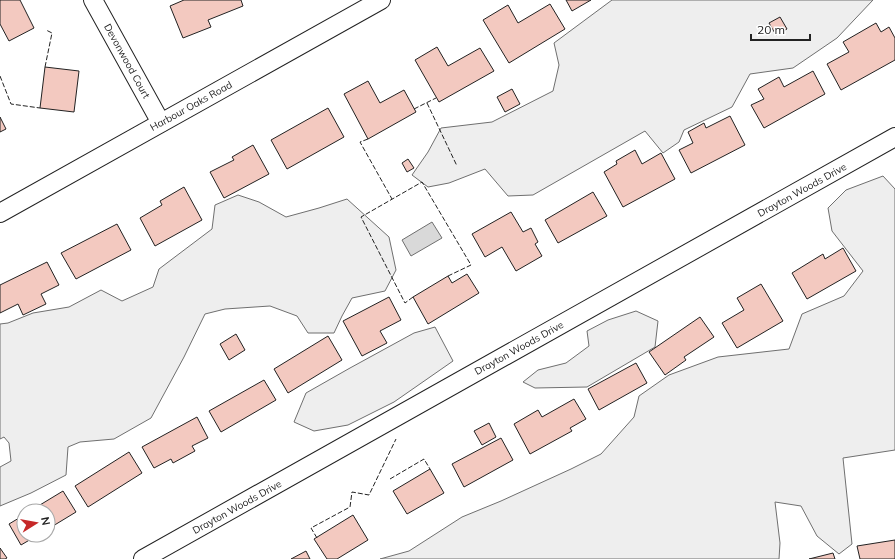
<svg xmlns="http://www.w3.org/2000/svg" width="895" height="559" font-family="Mulish,sans-serif">
  <rect width="100%" height="100%" fill="#fff"/>
  <path fill="#eee" stroke="#6f6f6f" d="M 612,0 L 873,0 L 837,38 L 793,68 L 750,74 L 732,107 L 684,130 L 679,142 L 663,153 L 645,131 L 533,195 L 508,196 L 485,169 L 449,183 L 428,187 L 412,175 L 428,152 L 441,128 L 492,122 L 553,91 L 559,65 L 554,43 Z
    M 883,176 L 895,189 L 895,450 L 843,458 L 852,544 L 839,554 L 817,536 L 801,506 L 775,502 L 780,543 L 779,559 L 380,559 L 409,551 L 462,517 L 501,501 L 571,469 L 601,454 L 634,417 L 639,396 L 669,375 L 718,357 L 789,349 L 802,314 L 844,296 L 863,271 L 832,231 L 828,208 L 846,190 Z
    M 238,195 L 259,202 L 286,217 L 319,208 L 347,199 L 389,237 L 396,270 L 385,291 L 352,298 L 342,316 L 334,333 L 308,333 L 297,316 L 270,306 L 225,309 L 205,314 L 184,357 L 151,418 L 114,439 L 80,442 L 68,447 L 66,475 L 31,493 L 0,506 L 0,467 L 11,461 L 9,443 L 4,437 L 0,439 L 0,324 L 8,323 L 33,313 L 69,307 L 101,290 L 122,301 L 153,287 L 159,269 L 212,229 L 215,205 Z
    M 636,311 L 658,321 L 655,347 L 587,387 L 535,388 L 523,382 L 538,370 L 566,363 L 589,346 L 587,331 L 608,320 Z
    M 435,327 L 453,361 L 394,402 L 348,425 L 314,431 L 294,422 L 306,393 L 350,368 L 414,333 Z"/>
  <path fill="#d9d9d9" stroke="#6f6f6f" d="M 432,222 L 442,238 L 411,256 L 402,240 Z"/>
  <path fill="#f3c9c0" stroke="#222" d="M 0,0 L 20,0 L 34,28 L 9,41 L 0,24 Z
    M 184,0 L 241,0 L 243,6 L 208,20 L 211,27 L 183,38 L 170,6 Z
    M 566,0 L 591,0 L 572,11 Z
    M 550,4 L 565,29 L 509,63 L 483,20 L 508,5 L 518,23 Z
    M 780,17 L 787,29 L 776,35 L 769,23 Z
    M 876,23 L 881,32 L 889,27 L 895,38 L 895,60 L 841,90 L 827,64 L 849,52 L 843,42 Z
    M 437,47 L 448,66 L 480,48 L 494,71 L 439,102 L 415,60 Z
    M 45,67 L 79,71 L 74,112 L 40,108 Z
    M 813,71 L 825,94 L 764,128 L 751,105 L 764,99 L 758,89 L 779,77 L 784,87 Z
    M 368,81 L 380,103 L 404,90 L 416,112 L 368,139 L 344,94 Z
    M 512,89 L 520,104 L 505,112 L 497,97 Z
    M 328,108 L 344,137 L 287,169 L 271,140 Z
    M 730,116 L 745,145 L 691,173 L 679,150 L 693,143 L 688,132 L 704,123 L 706,128 Z
    M 0,117 L 6,129 L 0,132 Z
    M 253,145 L 269,174 L 224,198 L 210,172 L 234,160 L 232,157 Z
    M 635,150 L 642,164 L 661,153 L 675,179 L 623,207 L 604,172 L 617,164 L 616,161 Z
    M 408,159 L 414,168 L 407,172 L 402,163 Z
    M 184,187 L 202,220 L 155,246 L 140,218 L 162,205 L 160,201 Z
    M 593,192 L 607,216 L 558,243 L 545,220 Z
    M 511,212 L 523,232 L 531,228 L 538,242 L 535,244 L 542,256 L 516,271 L 502,247 L 485,257 L 472,234 Z
    M 117,224 L 131,250 L 76,279 L 61,253 Z
    M 843,248 L 856,271 L 807,299 L 792,273 L 823,254 L 825,259 Z
    M 47,262 L 59,285 L 41,294 L 46,304 L 23,315 L 18,304 L 0,313 L 0,285 Z
    M 467,274 L 479,293 L 428,324 L 413,297 L 448,276 L 452,283 Z
    M 761,284 L 783,321 L 737,348 L 722,323 L 744,310 L 737,298 Z
    M 389,297 L 401,320 L 380,331 L 387,343 L 362,356 L 343,321 Z
    M 700,317 L 714,337 L 684,357 L 686,360 L 665,375 L 649,352 Z
    M 236,334 L 245,350 L 229,360 L 220,344 Z
    M 328,336 L 342,360 L 288,393 L 274,369 Z
    M 636,363 L 647,383 L 599,410 L 588,389 Z
    M 264,380 L 276,400 L 221,432 L 209,411 Z
    M 574,399 L 586,419 L 570,428 L 572,431 L 530,454 L 514,424 L 538,410 L 542,417 Z
    M 197,417 L 208,438 L 192,446 L 195,451 L 173,463 L 171,459 L 154,468 L 142,447 Z
    M 489,423 L 496,437 L 482,445 L 474,431 Z
    M 501,438 L 513,460 L 464,487 L 452,464 Z
    M 129,452 L 142,473 L 88,507 L 75,486 Z
    M 430,469 L 444,493 L 407,514 L 393,491 Z
    M 63,491 L 76,512 L 48,529 L 48,511 L 30,511 Z
    M 24,515 L 24,535 L 38,535 L 21,545 L 9,524 Z
    M 353,515 L 368,540 L 337,559 L 327,559 L 314,539 Z
    M 895,540 L 895,559 L 860,559 L 857,546 Z
    M 0,548 L 7,558 L 5,559 L 0,559 Z
    M 306,551 L 310,559 L 291,559 Z
    M 833,553 L 835,559 L 809,559 Z"/>
  <g fill="none" stroke-linecap="round" stroke-linejoin="round">
    <g stroke="#222" stroke-width="20">
      <path id="minor" d="M 93,0 L 161,123
        M 0,213 L 381,0
        M 143,559 L 895,137"/>
    </g>
    <use href="#minor" stroke="#fff" stroke-width="18"/>
    <path stroke="#222" stroke-width="1" stroke-dasharray="5 2" stroke-linecap="butt" d="M 45,67 L 52,33 L 46,30
      M 0,76 L 11,104 L 40,108
      M 427,103 L 457,166
      M 414,109 L 436,98
      M 368,139 L 360,142 L 392,199
      M 413,297 L 405,303 L 361,217 L 422,182 L 471,265 L 448,276
      M 390,479 L 424,459 L 430,469
      M 317,538 L 311,528 L 350,507 L 352,492 L 369,495 L 396,439"/>
  </g>
  <g text-anchor="middle" dominant-baseline="central" stroke-width="3" stroke-linejoin="round" paint-order="stroke">
    <g font-size="10" fill="#222" stroke="#fff">
      <text transform="translate(127 61) rotate(61)">Devonwood Court</text>
      <text transform="translate(191 106) rotate(-29)">Harbour Oaks Road</text>
      <text transform="translate(802 190) rotate(-29)">Drayton Woods Drive</text>
      <text transform="translate(519 348) rotate(-29)">Drayton Woods Drive</text>
      <text transform="translate(237 507) rotate(-29)">Drayton Woods Drive</text>
    </g>
  </g>
  <g transform="translate(36 523) rotate(79)"><circle r="19" fill="#ffffff" stroke="#a7a7a7"/>
  <path d="M0-3L7 15L0 10L-7 15Z" fill="#c62828"/>
  <text y="-6" font-size="11" font-weight="bold" text-anchor="middle" fill="#222222">N</text>
  </g>
  <path d="M751 34v6h59v-6" fill="none" stroke="#222222" stroke-width="2"/>
  <text x="757" y="34" font-size="12" fill="#222222" stroke="#ffffff" stroke-width="3" paint-order="stroke">20 m</text>
</svg>
